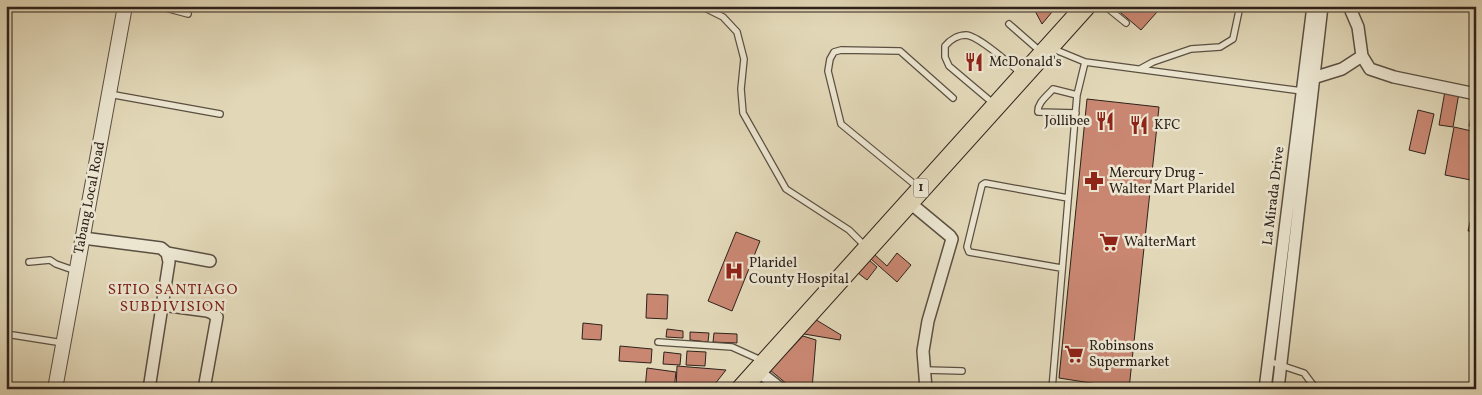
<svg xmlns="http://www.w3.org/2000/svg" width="1482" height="395" font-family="Vollkorn,serif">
  <rect width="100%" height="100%" fill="#e2d8b8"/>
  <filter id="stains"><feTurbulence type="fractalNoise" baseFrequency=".004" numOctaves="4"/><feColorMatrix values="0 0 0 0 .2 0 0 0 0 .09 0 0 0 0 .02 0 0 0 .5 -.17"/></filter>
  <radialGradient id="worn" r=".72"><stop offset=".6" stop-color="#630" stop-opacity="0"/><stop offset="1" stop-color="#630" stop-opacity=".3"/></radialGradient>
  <path fill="#c98772" stroke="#2e221b" d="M 1036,6 L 1057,6 L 1042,24 L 1034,9 Z
    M 1113,6 L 1149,6 L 1157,12 L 1141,30 Z
    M 1445,91 L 1459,93 L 1453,127 L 1439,125 Z
    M 1475,98 L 1476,98 L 1476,128 L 1469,126 Z
    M 1087,99 L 1159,107 L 1129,389 L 1059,378 Z
    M 1418,110 L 1434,114 L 1425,154 L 1409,150 Z
    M 1454,127 L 1476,132 L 1476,181 L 1445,175 Z
    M 1470,222 L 1476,223 L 1476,232 L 1468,231 Z
    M 736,232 L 760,241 L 732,311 L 708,301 Z
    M 897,253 L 911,265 L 897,282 L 871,259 L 875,255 L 887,266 Z
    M 869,260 L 877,267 L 867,280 L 858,273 Z
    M 647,294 L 668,295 L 667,319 L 646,318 Z
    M 813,318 L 841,335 L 840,340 L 804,334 Z
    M 583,323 L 602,325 L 601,340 L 582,339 Z
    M 667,329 L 683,331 L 683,338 L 666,337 Z
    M 690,332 L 709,333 L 708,342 L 690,340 Z
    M 714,333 L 737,334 L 737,343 L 713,342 Z
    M 803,336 L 816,340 L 812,389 L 793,389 L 770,370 Z
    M 620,346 L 652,349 L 651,363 L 619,361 Z
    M 687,351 L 706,352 L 705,366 L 686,365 Z
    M 664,352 L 681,354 L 680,365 L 663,364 Z
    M 677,366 L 726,370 L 711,389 L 676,389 Z
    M 647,368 L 676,372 L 674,389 L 645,389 Z
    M 1397,384 L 1411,385 L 1411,389 L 1396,389 Z"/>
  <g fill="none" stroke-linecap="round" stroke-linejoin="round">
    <g stroke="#5b5042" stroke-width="8">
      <path id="service" d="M 158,6 L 188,14
        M 701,6 L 723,17 L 737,32 L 744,59 L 741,89 L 743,113 L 786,189 L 849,230 L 866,247
        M 1105,6 L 1126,23
        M 1009,24 L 1041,52
        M 1051,48 L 1085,62 L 1302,91
        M 1140,69 L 1153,62 L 1191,49 L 1220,47 L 1233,39 L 1240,6
        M 109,94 L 220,114
        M 994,104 L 949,66 L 945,57 L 945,46 C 950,40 958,35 966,35 C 979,36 1011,65 1022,74
        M 1076,113 L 1038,112 C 1037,103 1047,96 1053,89 L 1077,95
        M 919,188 L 841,124 L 828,71 L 830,59 L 834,52 L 841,50 L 900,51 L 953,98
        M 29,262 L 50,260 L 56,264 L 76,271
        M 1061,268 L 969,252 L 967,247 L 982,185 L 985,183 L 1068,198
        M 6,334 L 63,343
        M 658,342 L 732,347 L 763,361
        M 1268,361 L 1304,373 L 1316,389
        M 925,370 L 962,371
        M 1052,389 L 1077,95 L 1085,62"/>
    </g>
    <g stroke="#5b5042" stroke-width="14">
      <path id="minor" d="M 1349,6 L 1358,27 L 1362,56 L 1370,69 L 1394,77 L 1476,94
        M 1313,78 L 1342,69 L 1362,56
        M 909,202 L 950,236 L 952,239 L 928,321 L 923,351 L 926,389
        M 83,238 L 161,248 L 167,253 L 169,262 L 149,389
        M 167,253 L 210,261
        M 162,305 L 207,311 L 212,313 L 217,317 L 204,389
        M 758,371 L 781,389
        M 1265,389 L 1313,6
        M 1278,389 L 1322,6"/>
    </g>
    <g stroke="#5b5042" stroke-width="16">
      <path id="tertiary" d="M 55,389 L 125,6"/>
    </g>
    <g stroke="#2e221b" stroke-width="21">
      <path id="trunk" d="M 741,389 L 1086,6"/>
    </g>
    <use href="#service" stroke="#ece6d1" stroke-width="5.5"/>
    <use href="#minor" stroke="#ece6d1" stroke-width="11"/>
    <use href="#tertiary" stroke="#ece6d1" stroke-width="14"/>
    <use href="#trunk" stroke="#e2d8b8" stroke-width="19"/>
  </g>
  <defs>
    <g id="restaurant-bare" transform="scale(1.5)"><path d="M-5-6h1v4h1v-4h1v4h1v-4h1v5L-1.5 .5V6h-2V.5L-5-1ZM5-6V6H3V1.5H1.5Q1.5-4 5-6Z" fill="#8f2418" stroke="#ece6d1" stroke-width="2.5" paint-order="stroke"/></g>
    <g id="pharmacy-bare" transform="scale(1.5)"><path d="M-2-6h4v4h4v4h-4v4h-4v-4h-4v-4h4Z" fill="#8f2418" stroke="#ece6d1" stroke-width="2.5" paint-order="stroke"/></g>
    <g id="supermarket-bare" transform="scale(1.5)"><path d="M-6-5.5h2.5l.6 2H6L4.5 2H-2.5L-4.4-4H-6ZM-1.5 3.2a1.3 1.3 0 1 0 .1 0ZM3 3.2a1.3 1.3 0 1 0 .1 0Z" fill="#8f2418" stroke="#ece6d1" stroke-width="2.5" paint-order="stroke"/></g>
    <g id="hospital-bare" transform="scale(1.5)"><path d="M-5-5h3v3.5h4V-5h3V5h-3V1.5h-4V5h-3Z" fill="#8f2418" stroke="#ece6d1" stroke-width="2.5" paint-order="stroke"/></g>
  </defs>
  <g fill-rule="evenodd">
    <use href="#restaurant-bare" x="974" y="62"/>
    <use href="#restaurant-bare" x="1105" y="121"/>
    <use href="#restaurant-bare" x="1139" y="125"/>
    <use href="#pharmacy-bare" x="1094" y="181"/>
    <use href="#supermarket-bare" x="1109" y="242"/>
    <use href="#hospital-bare" x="734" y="271"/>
    <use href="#supermarket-bare" x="1074" y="354"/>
  </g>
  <g text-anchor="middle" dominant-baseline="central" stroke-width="5" stroke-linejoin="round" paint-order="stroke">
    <rect fill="#ece6d1" stroke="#675d52" stroke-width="1" x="913.5" y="178.5" width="15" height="19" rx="4"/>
    <g font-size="12" font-weight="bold" fill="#2e221b">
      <text x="921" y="188">1</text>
    </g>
    <g font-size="14" fill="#2e221b" stroke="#ece6d1" text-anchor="start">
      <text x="989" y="62">McDonald's</text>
      <text x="1090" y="121" text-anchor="end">Jollibee</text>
      <text x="1154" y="125">KFC</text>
      <text x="1109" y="173">Mercury Drug -<tspan x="1109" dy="16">Walter Mart Plaridel</tspan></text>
      <text x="1124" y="242">WalterMart</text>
      <text x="749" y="263">Plaridel<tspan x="749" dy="16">County Hospital</tspan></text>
      <text x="1089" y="346">Robinsons<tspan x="1089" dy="16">Supermarket</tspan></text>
    </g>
    <g font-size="14" fill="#2e221b" stroke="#ece6d1">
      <text transform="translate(1274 196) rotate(-83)">La Mirada Drive</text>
      <text transform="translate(90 198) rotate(-79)">Tabang Local Road</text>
    </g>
    <g font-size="15" letter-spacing="1" fill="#7a1f14" stroke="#ece6d1">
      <text x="173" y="290">SITIO SANTIAGO<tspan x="173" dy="17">SUBDIVISION</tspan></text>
    </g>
  </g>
  <rect width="1482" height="395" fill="none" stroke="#e2d8b8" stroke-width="25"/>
  <rect x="8" y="8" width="1467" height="380" fill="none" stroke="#2e221b" stroke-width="2.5"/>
  <rect x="12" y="12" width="1457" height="370" fill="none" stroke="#2e221b"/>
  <rect width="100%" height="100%" filter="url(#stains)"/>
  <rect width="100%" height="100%" fill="url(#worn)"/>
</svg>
